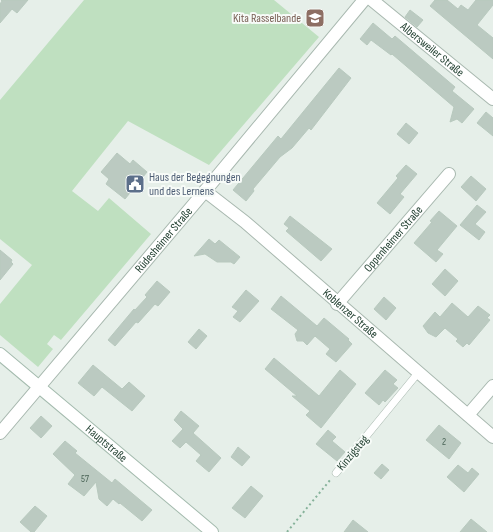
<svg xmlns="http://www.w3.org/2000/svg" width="493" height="532" font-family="'Sofia Sans Condensed',sans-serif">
  <rect width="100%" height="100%" fill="#e6efe9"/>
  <path fill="#bfe0c0" d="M 84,0 L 274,0 L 319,37 L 209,165 L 128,121 L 72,191 L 98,211 L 109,198 L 151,234 L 61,340 L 54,335 L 47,344 L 53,349 L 38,367 L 0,335 L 0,304 L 32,265 L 0,239 L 0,100 Z"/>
  <path fill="#bbcac1" stroke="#b8c9be" d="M 1,0 L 28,0 L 17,13 L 12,9 L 0,23 L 0,4 L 2,1 Z
    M 435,0 L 447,0 L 458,9 L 461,5 L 468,10 L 476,0 L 493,0 L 493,5 L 477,25 L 493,38 L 493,59 L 430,6 Z
    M 410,10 L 423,20 L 417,27 L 405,17 Z
    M 373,23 L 392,39 L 395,36 L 455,87 L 452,91 L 474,109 L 462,123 L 457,119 L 450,122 L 454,107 L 392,54 L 391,55 L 371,40 L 367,45 L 360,39 Z
    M 339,68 L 351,78 L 311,130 L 309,128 L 292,148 L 280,157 L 253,189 L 254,191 L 246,201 L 233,190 L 278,136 L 281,139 Z
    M 486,112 L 493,118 L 493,136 L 477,123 Z
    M 406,123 L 418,133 L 409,144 L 397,134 Z
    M 117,153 L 130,164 L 133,160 L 147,172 L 125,199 L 106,184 L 109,179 L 101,172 Z
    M 406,165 L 417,174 L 400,194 L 404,197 L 390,214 L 377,203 L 398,178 L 396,176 Z
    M 471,176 L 486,189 L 476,201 L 461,187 Z
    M 477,205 L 486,212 L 475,224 L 485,232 L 479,240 L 460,225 Z
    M 439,211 L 457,226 L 437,250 L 443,254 L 436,262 L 414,243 L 432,222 L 430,221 Z
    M 290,216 L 332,249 L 321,261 L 286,231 L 289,228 L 284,224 Z
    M 209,239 L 215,244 L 219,240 L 240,257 L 234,264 L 231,262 L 217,262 L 205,254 L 194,256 Z
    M 0,250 L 12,260 L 11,262 L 13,264 L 0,280 Z
    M 445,269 L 458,281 L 445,296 L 432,284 Z
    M 157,281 L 170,292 L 158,306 L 155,304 L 138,323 L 136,322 L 115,346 L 108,340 L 134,309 L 135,310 L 147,297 L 145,295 Z
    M 246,290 L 259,301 L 240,322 L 233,317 L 238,311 L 232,307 Z
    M 281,296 L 317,326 L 324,318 L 349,339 L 348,340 L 352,344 L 336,362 L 326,354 L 330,349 L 315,336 L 307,345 L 303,341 L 297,341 L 295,334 L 298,330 L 271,309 Z
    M 384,297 L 396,308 L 386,320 L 374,309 Z
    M 452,303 L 468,317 L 478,306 L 490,315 L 487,318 L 490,320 L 469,345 L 467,343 L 463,347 L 456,341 L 458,339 L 445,328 L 436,337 L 428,333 L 423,326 L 435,312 L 440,317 Z
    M 199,329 L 207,336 L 196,349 L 188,342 Z
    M 274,358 L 319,396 L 340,370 L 356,384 L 321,428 L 306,415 L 310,411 L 292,396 L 297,396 L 265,369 Z
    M 93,365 L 122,389 L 129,382 L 145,396 L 132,411 L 102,387 L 94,396 L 78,383 Z
    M 385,370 L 397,380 L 393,384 L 398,388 L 385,402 L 383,400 L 379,405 L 365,393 Z
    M 181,411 L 199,426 L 193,433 L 221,458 L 209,472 L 196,461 L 201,455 L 186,442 L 180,448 L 172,441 L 183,429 L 174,420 Z
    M 41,416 L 52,426 L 41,438 L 30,428 Z
    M 439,425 L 461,443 L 449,459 L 426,440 Z
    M 328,430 L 336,437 L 332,441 L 345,452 L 337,461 L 316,444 Z
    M 65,441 L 77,451 L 75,453 L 112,483 L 115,479 L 152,510 L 142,521 L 120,503 L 119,504 L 113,499 L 107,506 L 99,499 L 96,482 L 84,496 L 68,484 L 75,475 L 53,454 Z
    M 238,447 L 250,457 L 242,466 L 231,457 Z
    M 382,464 L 389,470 L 381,479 L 374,473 Z
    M 458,465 L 468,473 L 472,468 L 479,474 L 464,492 L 447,477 Z
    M 251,486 L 263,496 L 245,518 L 232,508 Z
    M 35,506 L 47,516 L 34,532 L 31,532 L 20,522 Z
    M 471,519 L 487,532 L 460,532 Z
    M 353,520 L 368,532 L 344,532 Z"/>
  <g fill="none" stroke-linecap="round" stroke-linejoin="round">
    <g stroke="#a8b8af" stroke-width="8">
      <path id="lane" d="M 336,473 L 418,373"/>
    </g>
    <g stroke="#a8b8af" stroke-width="14">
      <g id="street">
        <path id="s1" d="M 372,0 L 493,99"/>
        <path id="s2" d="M 205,191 L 245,222 L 493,437"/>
        <path id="s3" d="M 337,304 L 449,174"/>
        <path d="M 468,415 L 493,386"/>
        <path id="s4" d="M 0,433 L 205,191 L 364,0"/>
      </g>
    </g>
    <g stroke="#a4bbae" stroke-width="14">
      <g id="secondary">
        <path id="s5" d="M 0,354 L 212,532"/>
      </g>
    </g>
    <path stroke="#86b29a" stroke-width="2" stroke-dasharray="2 3" stroke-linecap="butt" d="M 287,532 L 331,479"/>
    <use href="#lane" stroke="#fff" stroke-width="7"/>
    <use href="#street" stroke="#fff" stroke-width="12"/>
    <use href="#secondary" stroke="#fff" stroke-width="12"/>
  </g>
  <defs>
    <g id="school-square" transform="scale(1)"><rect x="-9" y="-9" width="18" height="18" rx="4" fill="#8d6e63" stroke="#f7fbf8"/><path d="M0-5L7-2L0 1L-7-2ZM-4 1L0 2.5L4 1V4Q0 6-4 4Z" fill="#fff"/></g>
    <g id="civic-square" transform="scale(1)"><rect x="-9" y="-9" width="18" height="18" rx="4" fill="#5c6f8a" stroke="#f7fbf8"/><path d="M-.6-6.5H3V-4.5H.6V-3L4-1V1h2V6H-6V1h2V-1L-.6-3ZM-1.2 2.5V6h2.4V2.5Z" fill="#fff"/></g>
  </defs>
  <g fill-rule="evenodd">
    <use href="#school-square" x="315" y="18"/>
    <use href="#civic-square" x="135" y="184"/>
  </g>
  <g text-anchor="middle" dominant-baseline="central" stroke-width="4" stroke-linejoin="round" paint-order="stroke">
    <g font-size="10" fill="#4a6456">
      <text x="444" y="442">2</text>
      <text x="85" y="479">57</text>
    </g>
    <g font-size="12" fill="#785e54" stroke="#f7fbf8" text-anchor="end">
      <text x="301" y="18">Kita Rasselbande</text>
    </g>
    <g font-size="12" fill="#244233" stroke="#f7fbf8">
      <text stroke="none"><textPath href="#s1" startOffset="78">Albersweiler Straße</textPath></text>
      <text stroke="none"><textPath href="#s3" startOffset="86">Oppenheimer Straße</textPath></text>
      <text stroke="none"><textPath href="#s4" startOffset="253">Rüdesheimer Straße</textPath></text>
      <text stroke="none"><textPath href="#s2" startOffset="190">Koblenzer Straße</textPath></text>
      <text stroke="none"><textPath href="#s5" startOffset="139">Hauptstraße</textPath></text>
      <text transform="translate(353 453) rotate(-50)">Kinzigsteg</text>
    </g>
    <g font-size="12" fill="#4e5e75" stroke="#f7fbf8" text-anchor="start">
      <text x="149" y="177">Haus der Begegnungen<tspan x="149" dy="14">und des Lernens</tspan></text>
    </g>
  </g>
</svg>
